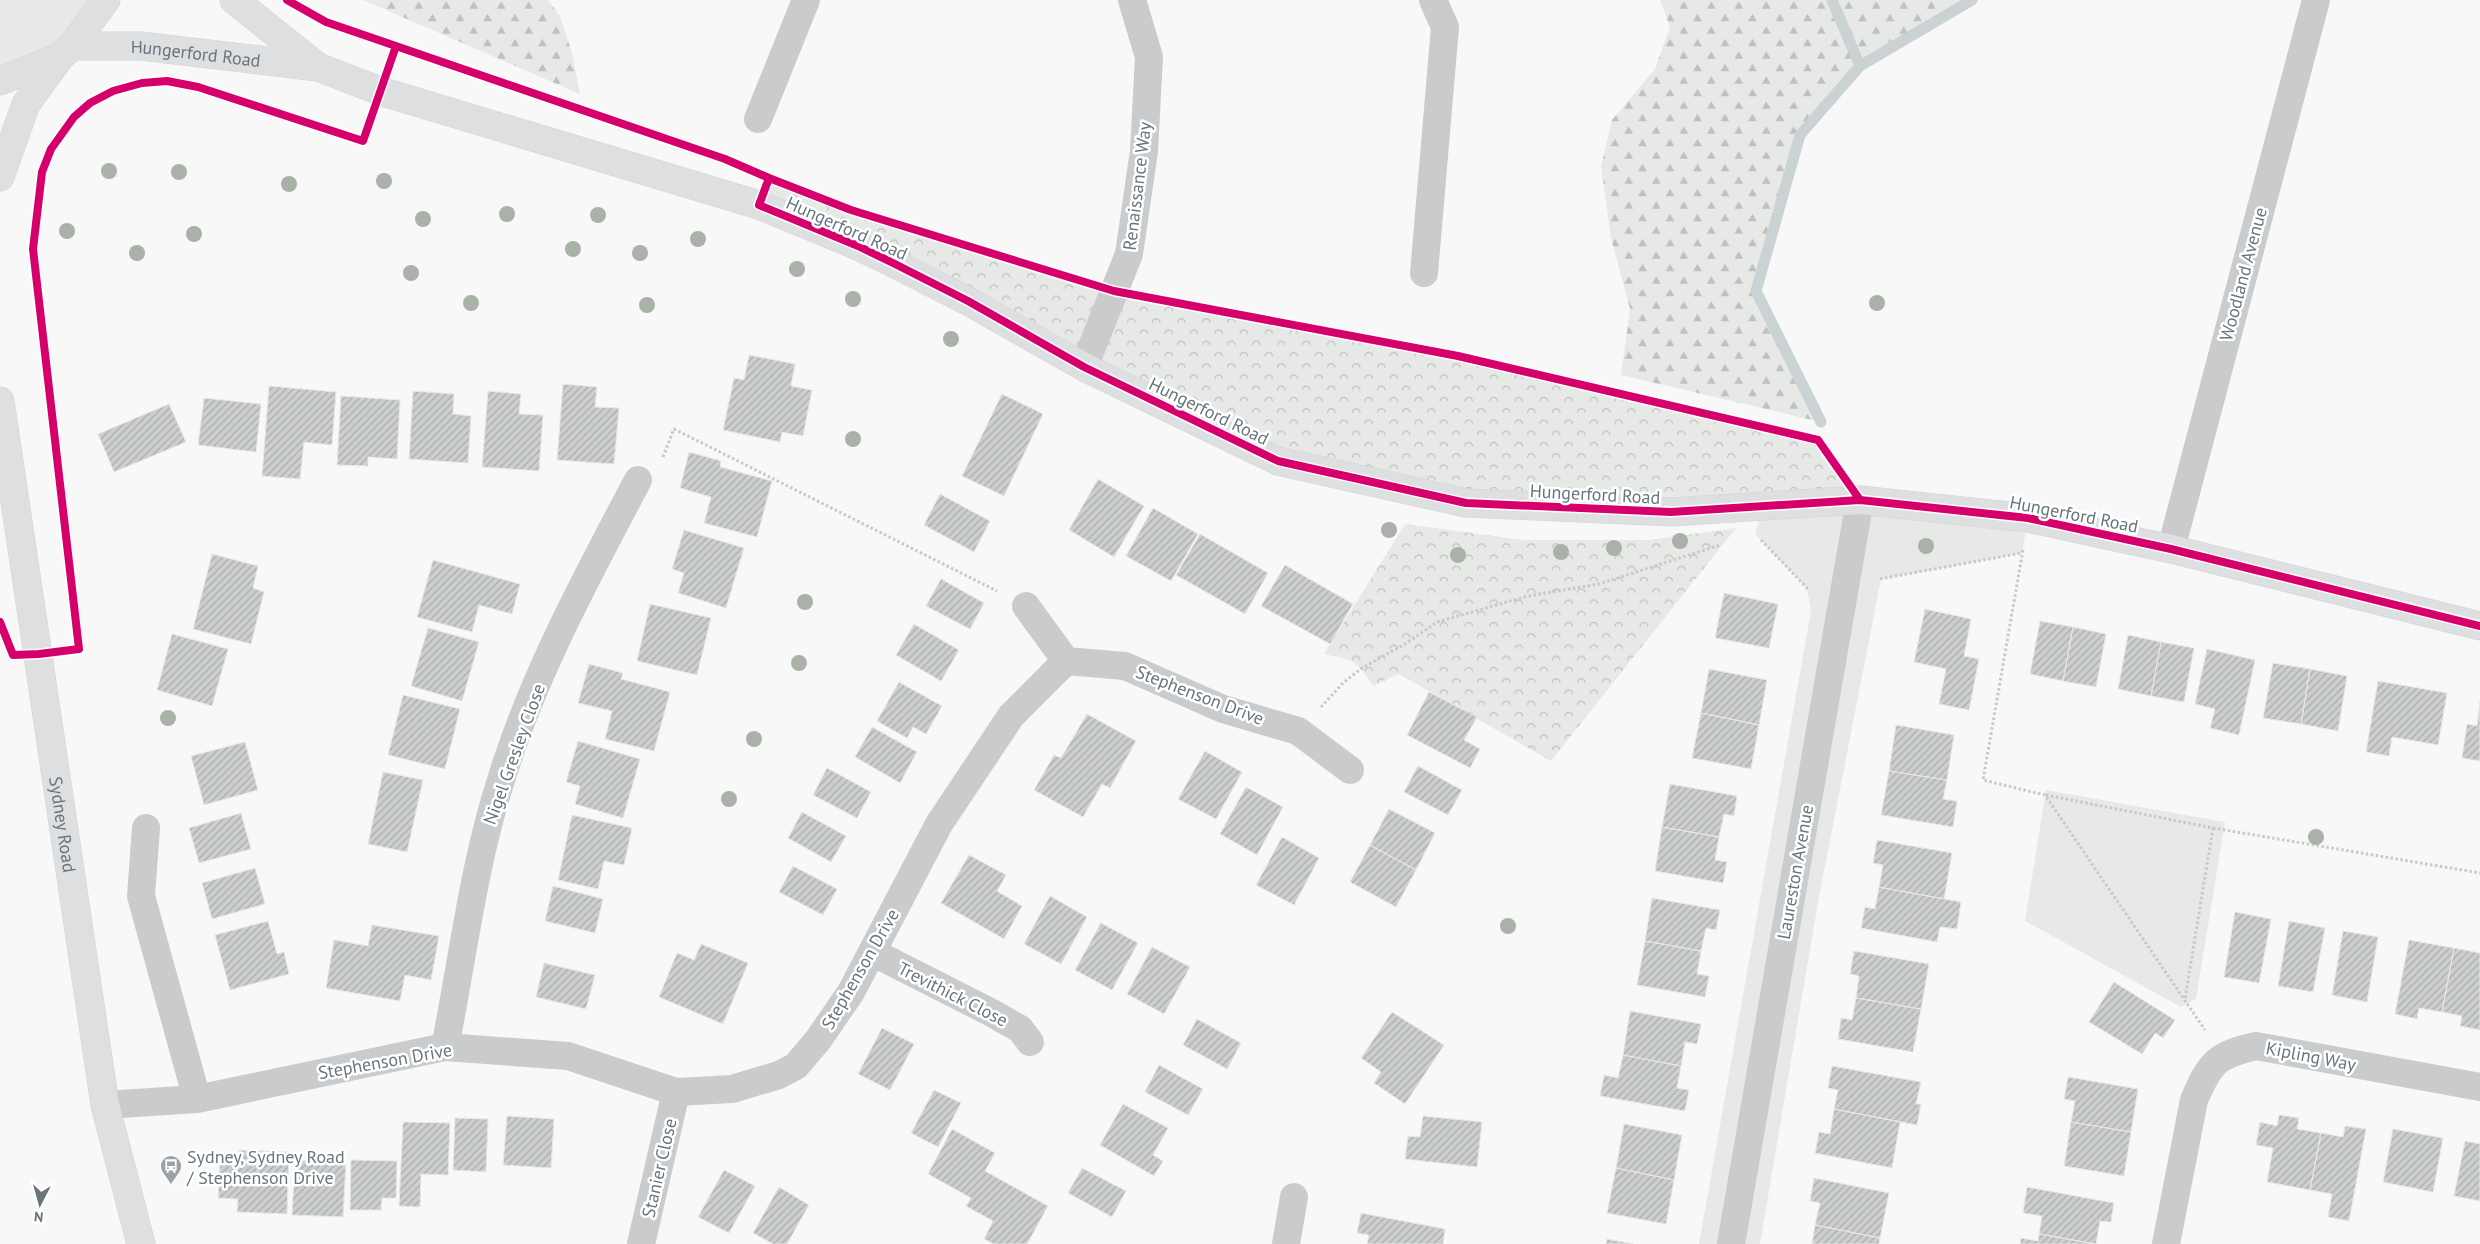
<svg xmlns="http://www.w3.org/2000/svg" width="2480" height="1244" font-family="'PT Sans',sans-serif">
  <defs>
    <pattern id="forest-firs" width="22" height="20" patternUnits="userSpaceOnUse" patternTransform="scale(1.25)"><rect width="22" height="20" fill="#e7e9e6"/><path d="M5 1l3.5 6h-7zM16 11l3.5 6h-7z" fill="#bfc1c0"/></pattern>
    <pattern id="park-crowns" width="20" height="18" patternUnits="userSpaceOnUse" patternTransform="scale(1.25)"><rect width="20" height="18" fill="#e7e9e6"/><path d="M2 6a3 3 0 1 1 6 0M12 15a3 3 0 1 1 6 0" fill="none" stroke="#bfc1c0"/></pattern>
    <pattern id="building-hatch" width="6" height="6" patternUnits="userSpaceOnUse" patternTransform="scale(1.25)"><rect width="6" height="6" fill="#cccecf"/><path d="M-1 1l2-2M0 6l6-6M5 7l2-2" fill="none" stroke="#a9acad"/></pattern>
  </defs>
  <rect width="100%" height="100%" fill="#f8f8f8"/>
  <path fill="#e7e9e6" d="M 0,0 L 106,0 L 72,46 L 0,81 Z
    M 1763,506 L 2028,518 L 2022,553 L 1881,579 L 1818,902 L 1760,1244 L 1699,1244 L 1811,611 L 1807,588 L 1755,534 Z
    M 2046,790 L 2225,822 L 2196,999 L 2181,1007 L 2025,921 Z"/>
  <path fill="url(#forest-firs)" d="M 363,0 L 548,0 L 560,16 L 572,53 L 580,94 Z
    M 1660,0 L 1972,0 L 1860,66 L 1800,135 L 1756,291 L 1821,422 L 1621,375 L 1630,309 L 1611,238 L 1601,166 L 1612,120 L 1655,69 L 1670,27 Z"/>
  <path fill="url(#park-crowns)" d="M 769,178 L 851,210 L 1114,291 L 1458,356 L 1818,440 L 1860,500 L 1466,503 L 1278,461 L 759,205 Z
    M 1405,524 L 1524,540 L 1649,540 L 1736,528 L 1551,761 L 1399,674 L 1373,686 C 1358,661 1352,659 1324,654 Z"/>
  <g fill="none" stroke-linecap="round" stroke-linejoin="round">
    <path stroke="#cad2d4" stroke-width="11" d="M 1832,0 L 1860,66
      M 1821,422 L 1756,291 L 1800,135 L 1860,66 L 1972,0"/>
  </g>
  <path fill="url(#building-hatch)" stroke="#e8e8e8" d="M 749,355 L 795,364 L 791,386 L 812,390 L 803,436 L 782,432 L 780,442 L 723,430 L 734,378 L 744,380 Z
    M 563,384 L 597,387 L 595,407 L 619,408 L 614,464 L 557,460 Z
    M 269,386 L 336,392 L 332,445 L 304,442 L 300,479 L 262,476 Z
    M 413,391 L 454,394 L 453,414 L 471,416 L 468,463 L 409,459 Z
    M 488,391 L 521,394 L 519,414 L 543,415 L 539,471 L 482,467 Z
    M 1002,394 L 1043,414 L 1004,496 L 962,476 Z
    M 341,396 L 400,400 L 397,459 L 368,457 L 368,466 L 337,465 Z
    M 204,398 L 261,404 L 256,452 L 198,445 Z
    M 169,404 L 186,442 L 114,472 L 98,434 Z
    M 689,452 L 721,461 L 720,467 L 772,481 L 757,537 L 704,523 L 711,497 L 680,488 Z
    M 1098,479 L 1144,506 L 1114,557 L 1069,530 Z
    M 940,494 L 990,521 L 974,552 L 924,525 Z
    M 1153,508 L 1198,534 L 1171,581 L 1126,556 Z
    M 684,530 L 744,548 L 726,608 L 678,593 L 684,573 L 672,569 Z
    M 1200,534 L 1268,573 L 1245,614 L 1176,575 Z
    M 212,554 L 258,566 L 253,588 L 264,592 L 251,644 L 193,629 Z
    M 433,560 L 520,584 L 512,614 L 479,605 L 472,632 L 417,617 Z
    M 1285,565 L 1353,604 L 1330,644 L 1261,606 Z
    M 941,579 L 984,603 L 970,629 L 926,606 Z
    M 1724,593 L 1778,604 L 1769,648 L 1715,638 Z
    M 650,604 L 711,618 L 697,675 L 637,661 Z
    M 1925,609 L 1971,619 L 1964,656 L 1979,659 L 1969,710 L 1939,704 L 1946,669 L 1914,662 Z
    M 2040,621 L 2073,627 L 2063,681 L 2030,674 Z
    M 914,624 L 959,650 L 941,681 L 896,655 Z
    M 2073,627 L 2106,634 L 2096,687 L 2063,681 Z
    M 428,628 L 479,642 L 462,701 L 411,686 Z
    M 172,634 L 228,649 L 212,706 L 157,690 Z
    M 2128,635 L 2161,642 L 2151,696 L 2118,689 Z
    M 2161,642 L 2194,648 L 2184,702 L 2151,696 Z
    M 2207,649 L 2255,660 L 2239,735 L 2210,728 L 2215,709 L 2195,704 Z
    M 2273,663 L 2310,669 L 2301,724 L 2263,718 Z
    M 589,664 L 623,673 L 621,679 L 670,692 L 654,751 L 605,739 L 612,711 L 578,703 Z
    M 1709,669 L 1767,680 L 1759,725 L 1701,713 Z
    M 2310,669 L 2347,676 L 2338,731 L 2301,724 Z
    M 2378,681 L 2447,693 L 2438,745 L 2392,737 L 2389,756 L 2366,752 Z
    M 899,682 L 942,706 L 926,734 L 913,727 L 907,738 L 877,721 Z
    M 1429,692 L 1477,717 L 1464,740 L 1480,749 L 1470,768 L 1407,735 Z
    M 403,695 L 460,709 L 445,769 L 388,755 Z
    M 2480,701 L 2480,761 L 2462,758 L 2467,724 L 2477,726 Z
    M 1701,713 L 1759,725 L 1751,769 L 1692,758 Z
    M 1087,714 L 1136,741 L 1110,788 L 1102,784 L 1083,817 L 1034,790 L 1054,755 L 1061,758 Z
    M 1896,725 L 1954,735 L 1947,780 L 1889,771 Z
    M 872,727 L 917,752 L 900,783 L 855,757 Z
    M 578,741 L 640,759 L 623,818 L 575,804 L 580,786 L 566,782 Z
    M 245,742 L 258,790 L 204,805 L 191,756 Z
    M 1205,751 L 1242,772 L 1216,819 L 1178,799 Z
    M 1418,766 L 1462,790 L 1448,815 L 1404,792 Z
    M 827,768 L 871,792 L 857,818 L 813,795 Z
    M 1889,771 L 1947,780 L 1943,799 L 1957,801 L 1953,827 L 1881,815 Z
    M 383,772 L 423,780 L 407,852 L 368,844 Z
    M 1670,784 L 1737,796 L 1734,816 L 1724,814 L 1719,837 L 1662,827 Z
    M 1246,787 L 1283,807 L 1257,855 L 1220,834 Z
    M 1389,809 L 1435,833 L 1416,870 L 1370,845 Z
    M 802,812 L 846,836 L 831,862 L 788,838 Z
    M 241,813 L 251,849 L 199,863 L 189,828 Z
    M 572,815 L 632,828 L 624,865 L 604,861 L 598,889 L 558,880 Z
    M 1662,827 L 1719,837 L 1715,860 L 1727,862 L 1723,883 L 1655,871 Z
    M 1282,837 L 1319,858 L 1294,905 L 1256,885 Z
    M 1877,840 L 1952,853 L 1944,899 L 1879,887 L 1883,865 L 1873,863 Z
    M 1370,845 L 1416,870 L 1396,907 L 1350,882 Z
    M 969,855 L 1006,875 L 997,891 L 1022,906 L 1004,939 L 941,903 Z
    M 793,866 L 837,889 L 823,915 L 779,892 Z
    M 255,868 L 265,904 L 212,919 L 202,883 Z
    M 553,886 L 603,899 L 595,933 L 545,921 Z
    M 1879,887 L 1961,902 L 1957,929 L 1940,927 L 1937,942 L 1861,928 L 1865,907 L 1875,909 Z
    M 1050,896 L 1087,917 L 1061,964 L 1024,944 Z
    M 1652,898 L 1720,910 L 1716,930 L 1706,928 L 1701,951 L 1645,941 Z
    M 2235,912 L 2271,919 L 2259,983 L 2224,977 Z
    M 268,921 L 277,954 L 284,952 L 289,974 L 230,990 L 215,935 Z
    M 2289,921 L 2325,928 L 2313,992 L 2278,986 Z
    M 1101,923 L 1138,943 L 1112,990 L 1075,970 Z
    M 372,925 L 439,936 L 431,980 L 405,975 L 400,1001 L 326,988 L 334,940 L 368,946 Z
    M 2343,931 L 2378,937 L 2367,1002 L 2332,995 Z
    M 2409,940 L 2454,948 L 2442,1012 L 2419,1008 L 2417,1019 L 2395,1014 Z
    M 1645,941 L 1701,951 L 1697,974 L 1709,976 L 1705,997 L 1637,985 Z
    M 701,944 L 748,963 L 723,1024 L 659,997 L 677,953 L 694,960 Z
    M 1152,947 L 1190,967 L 1164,1014 L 1127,994 Z
    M 2454,948 L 2480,953 L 2480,1030 L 2460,1026 L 2462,1016 L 2442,1012 Z
    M 1854,951 L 1929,964 L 1921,1009 L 1856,998 L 1859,976 L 1850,974 Z
    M 544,963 L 595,975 L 586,1009 L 536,997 Z
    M 2114,982 L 2175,1020 L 2163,1038 L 2155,1033 L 2142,1054 L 2089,1022 Z
    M 1856,998 L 1921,1009 L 1913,1052 L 1838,1039 L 1841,1018 L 1852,1020 Z
    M 1630,1011 L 1701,1024 L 1697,1044 L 1685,1042 L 1681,1066 L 1623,1055 Z
    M 1392,1012 L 1444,1045 L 1405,1104 L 1374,1083 L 1381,1072 L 1361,1058 Z
    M 1197,1019 L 1241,1043 L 1227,1069 L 1183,1045 Z
    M 882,1028 L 914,1044 L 890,1090 L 858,1074 Z
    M 1623,1055 L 1681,1066 L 1677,1088 L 1689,1090 L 1685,1111 L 1600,1096 L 1604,1075 L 1618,1078 Z
    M 1159,1065 L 1203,1089 L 1188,1115 L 1145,1092 Z
    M 1832,1066 L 1921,1082 L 1916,1104 L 1921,1104 L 1917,1125 L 1834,1109 L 1838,1090 L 1828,1088 Z
    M 2068,1077 L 2138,1089 L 2131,1132 L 2071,1122 L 2075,1101 L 2064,1099 Z
    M 934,1090 L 961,1103 L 938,1147 L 911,1133 Z
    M 1123,1104 L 1168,1128 L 1153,1155 L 1163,1161 L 1154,1176 L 1100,1145 Z
    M 1834,1109 L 1900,1122 L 1892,1168 L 1815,1153 L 1819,1132 L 1830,1134 Z
    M 2279,1115 L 2299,1118 L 2297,1129 L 2321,1133 L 2310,1190 L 2267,1182 L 2273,1148 L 2256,1145 L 2260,1122 L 2277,1126 Z
    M 507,1116 L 554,1119 L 551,1168 L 503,1165 Z
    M 1423,1116 L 1482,1122 L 1477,1167 L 1405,1159 L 1408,1136 L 1420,1137 Z
    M 455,1118 L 488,1119 L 486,1172 L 453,1170 Z
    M 403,1122 L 450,1123 L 448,1175 L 421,1174 L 420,1207 L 399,1206 Z
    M 2071,1122 L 2131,1132 L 2124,1176 L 2064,1166 Z
    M 1624,1124 L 1682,1135 L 1674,1180 L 1616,1168 Z
    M 2345,1126 L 2366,1129 L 2349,1221 L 2328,1217 L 2332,1194 L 2310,1190 L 2321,1133 L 2343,1137 Z
    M 952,1129 L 995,1153 L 985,1171 L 1048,1206 L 1027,1244 L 994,1244 L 984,1239 L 993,1221 L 966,1206 L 971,1198 L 928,1174 Z
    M 2393,1129 L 2443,1138 L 2433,1192 L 2383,1182 Z
    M 2465,1141 L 2480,1144 L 2480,1201 L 2454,1196 Z
    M 239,1150 L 289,1152 L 287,1214 L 237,1212 L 238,1199 L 218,1198 L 220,1158 L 238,1158 Z
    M 295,1160 L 346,1163 L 343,1217 L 292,1215 Z
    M 351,1160 L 397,1161 L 396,1198 L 382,1198 L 381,1210 L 350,1210 Z
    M 1082,1168 L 1126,1191 L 1112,1217 L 1068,1193 Z
    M 1616,1168 L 1674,1180 L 1666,1224 L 1607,1213 Z
    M 724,1170 L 755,1186 L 729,1233 L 698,1217 Z
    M 1814,1178 L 1889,1193 L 1880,1238 L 1815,1225 L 1820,1203 L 1810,1201 Z
    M 779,1187 L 809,1205 L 787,1244 L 773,1244 L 753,1233 Z
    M 2027,1187 L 2114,1203 L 2111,1222 L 2100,1221 L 2096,1244 L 2039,1234 L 2042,1216 L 2023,1213 Z
    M 1361,1213 L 1445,1229 L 1443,1244 L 1367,1244 L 1369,1235 L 1357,1233 Z
    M 1815,1225 L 1880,1238 L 1879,1244 L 1812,1244 Z
    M 2039,1234 L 2096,1244 L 2020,1244 L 2021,1238 L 2038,1241 Z
    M 1607,1239 L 1634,1244 L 1606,1244 Z"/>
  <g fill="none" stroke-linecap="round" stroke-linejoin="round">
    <g stroke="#d3d4d5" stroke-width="29">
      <g id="secondary">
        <path d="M 234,0 L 318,67"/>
        <path id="s1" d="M 72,46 L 141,46 L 318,67 L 380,91 L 759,205 L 858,246 L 893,263 L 968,301 L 1084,367 L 1278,461 L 1466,503 L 1671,512 L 1860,500 L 2028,518 L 2171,549 L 2480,626"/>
        <path d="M 0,177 L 26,104 L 60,57"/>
        <path id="s2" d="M 0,401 L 105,1105 L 141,1244"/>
      </g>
    </g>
    <g stroke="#d3d4d4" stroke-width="29">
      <path id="highway" d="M 0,81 L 60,57 L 72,46 L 106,0"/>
    </g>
    <path stroke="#c8c8c9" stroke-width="3" stroke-dasharray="2.5 2.5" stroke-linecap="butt" d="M 663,457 L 674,429 L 997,591
      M 1761,540 L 1807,588 L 1810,588
      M 2023,550 L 1983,780 L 2045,795 L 2205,1030
      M 1880,579 L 2022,553
      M 1321,707 L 1343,683 L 1362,668 L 1405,644 L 1437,622 L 1528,596 L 1599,584 L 1720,545
      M 2046,795 L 2213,828 L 2185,999
      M 2213,828 L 2480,873"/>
    <path stroke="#c9cbcc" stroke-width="28" d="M 758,119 L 806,0
      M 1424,273 L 1445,27 L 1433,0
      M 1084,367 L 1129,254 L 1144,151 L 1149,57 L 1132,0
      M 2171,549 L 2316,0
      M 1026,606 L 1066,661
      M 146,828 L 141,896 L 197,1099
      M 872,952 L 992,1013 L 1020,1029 L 1030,1042
      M 445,1047 C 463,957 473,867 501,780 C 533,675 587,577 638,480
      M 105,1105 L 197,1099 L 445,1047 L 568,1056 L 676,1092 L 732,1089 L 779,1075 L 796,1066 L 818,1040 L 851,992 L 939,824 L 1011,716 L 1066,661 L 1125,666 L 1223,709 L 1298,731 L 1350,770
      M 641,1244 L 676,1092
      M 1286,1244 L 1294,1197
      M 1731,1244 L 1860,500
      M 2166,1244 L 2194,1100 C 2210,1063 2216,1055 2256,1046 L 2480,1087"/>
    <use href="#secondary" stroke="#dedfe0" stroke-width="28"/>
    <use href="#highway" stroke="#dedfe0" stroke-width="28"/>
    <g stroke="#fff" stroke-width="11">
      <path id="cycleway" d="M 287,0 L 326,22 L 725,159 L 769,178 L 759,205 L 858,246 L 893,263 L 968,301 L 1084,367 L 1278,461 L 1466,503 L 1671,512 L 1860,500 L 2028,518 L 2171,549 L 2480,626
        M 769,178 L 851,210 L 1114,291 L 1458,356 L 1818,440 L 1860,500
        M 0,622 L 13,655 L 39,654 L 79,649 L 33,249 L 42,172 L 51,149 L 74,117 L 90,103 L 113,91 L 142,83 L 167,81 L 198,87 L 363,141 L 396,46"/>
    </g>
    <use href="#cycleway" stroke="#d6006c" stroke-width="8"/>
  </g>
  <g fill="#a9b1a8">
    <circle cx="109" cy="171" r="8"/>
    <circle cx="179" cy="172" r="8"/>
    <circle cx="384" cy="181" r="8"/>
    <circle cx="289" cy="184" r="8"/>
    <circle cx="507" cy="214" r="8"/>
    <circle cx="598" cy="215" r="8"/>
    <circle cx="423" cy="219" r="8"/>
    <circle cx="67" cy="231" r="8"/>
    <circle cx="194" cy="234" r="8"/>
    <circle cx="698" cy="239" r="8"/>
    <circle cx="573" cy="249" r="8"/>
    <circle cx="137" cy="253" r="8"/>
    <circle cx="640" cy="253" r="8"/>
    <circle cx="797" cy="269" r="8"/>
    <circle cx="411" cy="273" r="8"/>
    <circle cx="853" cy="299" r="8"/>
    <circle cx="471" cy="303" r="8"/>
    <circle cx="1877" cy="303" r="8"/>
    <circle cx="647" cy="305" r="8"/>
    <circle cx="951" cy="339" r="8"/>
    <circle cx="853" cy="439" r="8"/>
    <circle cx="1389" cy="530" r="8"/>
    <circle cx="1680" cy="541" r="8"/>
    <circle cx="1926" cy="546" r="8"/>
    <circle cx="1614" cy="548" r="8"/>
    <circle cx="1561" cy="552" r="8"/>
    <circle cx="1458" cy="555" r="8"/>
    <circle cx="805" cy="602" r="8"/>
    <circle cx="799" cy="663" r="8"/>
    <circle cx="168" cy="718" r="8"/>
    <circle cx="754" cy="739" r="8"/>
    <circle cx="729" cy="799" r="8"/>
    <circle cx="2316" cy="837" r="8"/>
    <circle cx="1508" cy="926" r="8"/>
  </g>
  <defs>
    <g id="bus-pin" transform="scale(1.125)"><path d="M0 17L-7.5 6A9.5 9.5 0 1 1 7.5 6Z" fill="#9aa3a9" stroke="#fff"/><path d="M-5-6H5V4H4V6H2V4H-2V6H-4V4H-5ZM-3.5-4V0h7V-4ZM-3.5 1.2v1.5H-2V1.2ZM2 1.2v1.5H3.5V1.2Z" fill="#fff"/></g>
  </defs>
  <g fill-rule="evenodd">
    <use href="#bus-pin" x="171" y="1166"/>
  </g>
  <g text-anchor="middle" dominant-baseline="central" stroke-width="5" stroke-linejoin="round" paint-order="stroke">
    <g font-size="18" fill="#67757e" stroke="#fff">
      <text stroke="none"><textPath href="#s1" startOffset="124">Hungerford Road</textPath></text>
      <text transform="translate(1137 186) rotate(-83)">Renaissance Way</text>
      <text transform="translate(847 228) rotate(24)">Hungerford Road</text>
      <text transform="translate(2243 274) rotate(-75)">Woodland Avenue</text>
      <text transform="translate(1209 411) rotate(26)">Hungerford Road</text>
      <text transform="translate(1595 494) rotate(3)">Hungerford Road</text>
      <text transform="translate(2074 514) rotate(11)">Hungerford Road</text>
      <text transform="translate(1200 695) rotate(21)">Stephenson Drive</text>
      <text transform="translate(514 754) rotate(-70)">Nigel Gresley Close</text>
      <text stroke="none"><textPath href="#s2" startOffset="428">Sydney Road</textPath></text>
      <text transform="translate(1795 872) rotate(-80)">Laureston Avenue</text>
      <text transform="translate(860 969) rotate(-60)">Stephenson Drive</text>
      <text transform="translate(953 994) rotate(27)">Trevithick Close</text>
      <text transform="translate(2311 1056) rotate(11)">Kipling Way</text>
      <text transform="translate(385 1061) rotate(-10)">Stephenson Drive</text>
      <text transform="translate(659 1168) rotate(-77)">Stanier Close</text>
    </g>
    <g font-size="18" fill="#67757e" stroke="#fff" text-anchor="start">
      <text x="187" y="1156">Sydney, Sydney Road<tspan x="187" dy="21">/ Stephenson Drive</tspan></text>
    </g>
  </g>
  <g transform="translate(40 1204) rotate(186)" stroke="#ffffff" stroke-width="4" paint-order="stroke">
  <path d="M0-4L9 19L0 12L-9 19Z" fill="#67757e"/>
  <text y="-8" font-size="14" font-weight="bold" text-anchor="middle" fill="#67757e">N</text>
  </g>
</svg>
